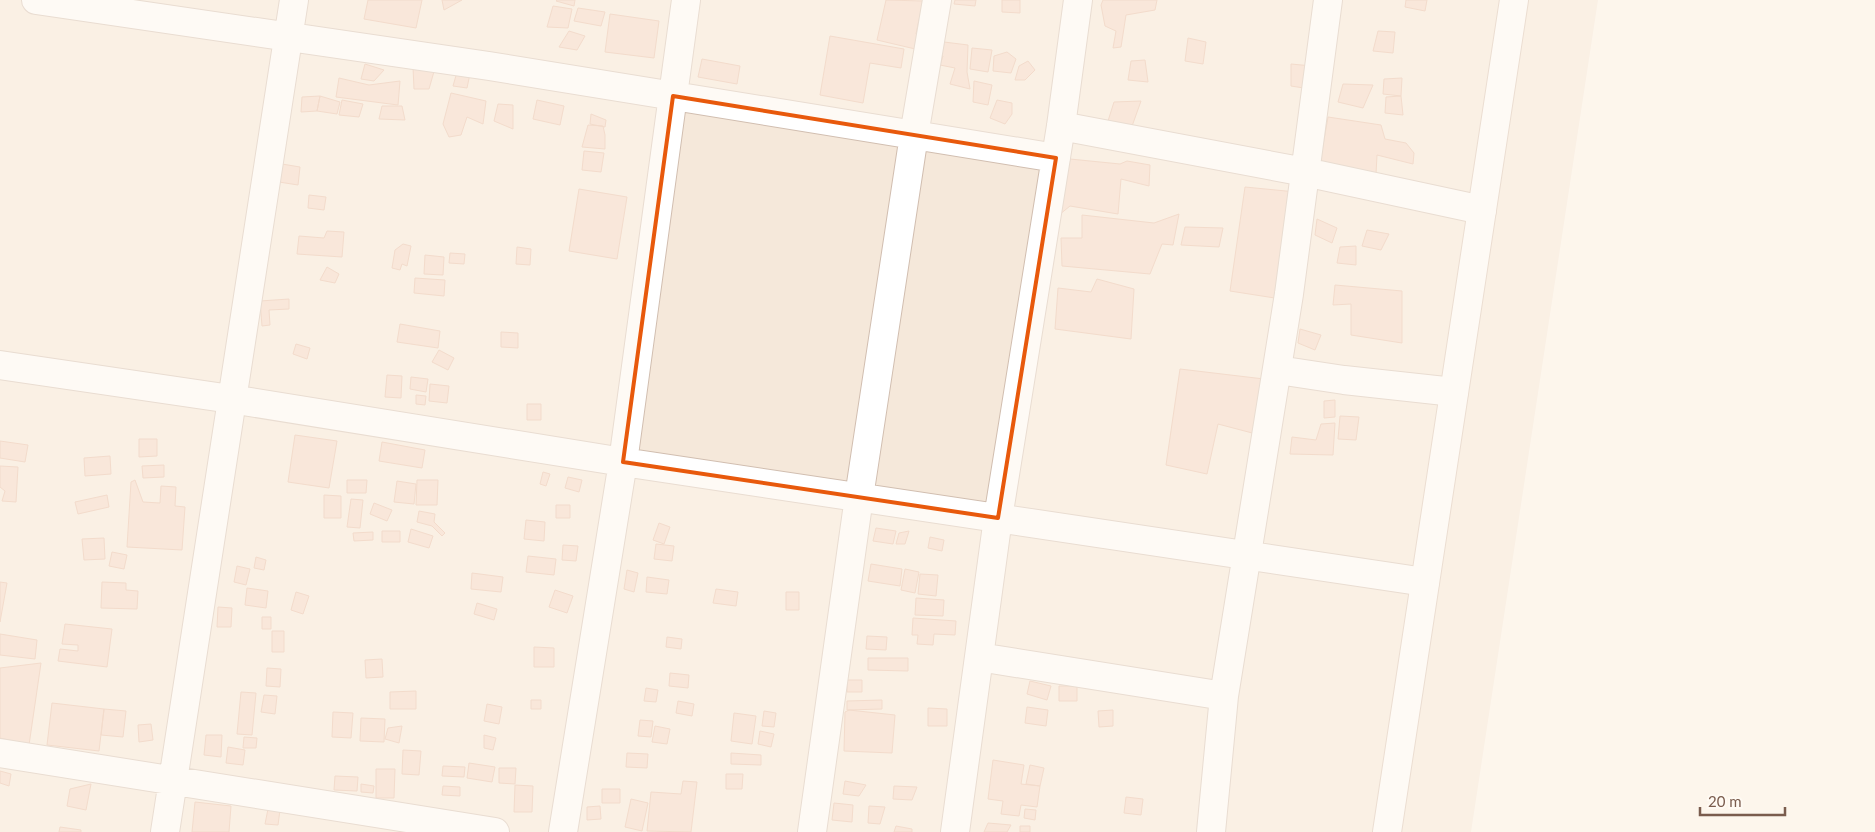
<svg xmlns="http://www.w3.org/2000/svg" width="1875" height="832" font-family="Lato,sans-serif">
  <rect width="100%" height="100%" fill="#fdf6ec"/>
  <path fill="#f5e8da" d="M 0,0 L 1598,0 L 1471,832 L 0,832 Z"/>
  <path fill="#f3d5c3" stroke="#e6bba3" d="M 368,0 L 422,0 L 416,28 L 364,19 Z
    M 442,0 L 462,0 L 444,10 Z
    M 557,0 L 575,0 L 574,6 L 556,1 Z
    M 886,0 L 923,1 L 916,34 L 930,43 L 928,52 L 877,40 Z
    M 955,0 L 976,0 L 975,6 L 954,4 Z
    M 1002,0 L 1020,0 L 1020,13 L 1002,12 Z
    M 1103,0 L 1157,0 L 1155,10 L 1126,15 L 1121,47 L 1113,48 L 1116,31 L 1105,26 L 1101,5 Z
    M 1406,0 L 1427,0 L 1425,11 L 1405,7 Z
    M 553,6 L 572,9 L 568,28 L 547,27 Z
    M 578,8 L 605,12 L 601,26 L 574,21 Z
    M 610,14 L 659,21 L 654,58 L 605,52 Z
    M 569,31 L 585,36 L 577,50 L 559,47 Z
    M 1378,31 L 1395,32 L 1393,53 L 1373,51 Z
    M 830,36 L 904,49 L 901,68 L 870,63 L 863,103 L 820,95 Z
    M 1188,38 L 1206,42 L 1203,64 L 1185,61 Z
    M 936,41 L 968,45 L 967,72 L 970,89 L 950,84 L 955,68 L 940,65 L 943,56 L 935,55 Z
    M 972,48 L 992,50 L 988,72 L 970,69 Z
    M 1007,52 L 1016,59 L 1011,73 L 993,71 L 994,56 Z
    M 702,59 L 740,66 L 737,84 L 698,77 Z
    M 1145,60 L 1148,82 L 1128,80 L 1131,61 Z
    M 1028,61 L 1035,70 L 1025,80 L 1015,80 L 1019,66 Z
    M 365,64 L 384,70 L 374,81 L 361,79 Z
    M 1291,64 L 1312,66 L 1310,89 L 1291,86 Z
    M 413,67 L 435,68 L 429,89 L 414,89 Z
    M 471,69 L 467,88 L 453,86 L 457,72 Z
    M 339,78 L 369,85 L 400,81 L 398,105 L 336,97 Z
    M 1402,78 L 1401,96 L 1383,94 L 1384,79 Z
    M 974,81 L 992,85 L 988,105 L 973,102 Z
    M 1343,84 L 1373,85 L 1363,108 L 1338,102 Z
    M 451,93 L 486,101 L 483,124 L 467,117 L 461,135 L 449,137 L 443,124 Z
    M 320,96 L 317,111 L 301,112 L 302,97 Z
    M 320,96 L 340,102 L 337,114 L 317,111 Z
    M 1401,96 L 1403,115 L 1385,113 L 1386,97 Z
    M 342,100 L 363,104 L 359,117 L 339,115 Z
    M 537,100 L 564,106 L 560,125 L 533,119 Z
    M 997,100 L 1012,103 L 1012,114 L 1005,124 L 990,118 Z
    M 1141,101 L 1131,129 L 1108,121 L 1114,102 Z
    M 498,104 L 513,105 L 513,129 L 494,121 Z
    M 382,106 L 402,106 L 405,120 L 379,119 Z
    M 591,114 L 606,120 L 605,127 L 590,124 Z
    M 1328,117 L 1381,125 L 1385,139 L 1406,143 L 1414,153 L 1413,164 L 1377,155 L 1376,174 L 1319,168 Z
    M 588,125 L 603,126 L 605,135 L 605,149 L 582,147 Z
    M 584,151 L 604,153 L 601,172 L 582,170 Z
    M 1070,159 L 1120,164 L 1127,161 L 1150,165 L 1149,186 L 1121,179 L 1118,214 L 1070,206 L 1059,215 Z
    M 282,164 L 300,167 L 298,185 L 279,182 Z
    M 1245,187 L 1296,192 L 1281,299 L 1230,291 Z
    M 579,189 L 627,197 L 617,259 L 569,251 Z
    M 309,195 L 326,197 L 324,210 L 308,208 Z
    M 1179,214 L 1173,245 L 1162,244 L 1150,274 L 1062,266 L 1061,238 L 1082,238 L 1082,215 L 1154,223 Z
    M 1317,219 L 1337,228 L 1332,243 L 1315,235 Z
    M 1185,227 L 1223,228 L 1219,247 L 1181,245 Z
    M 1367,230 L 1389,234 L 1381,250 L 1362,246 Z
    M 327,231 L 344,232 L 342,257 L 297,254 L 299,236 L 324,238 Z
    M 403,244 L 411,246 L 407,266 L 402,264 L 400,270 L 392,268 L 395,250 Z
    M 1356,246 L 1356,265 L 1337,263 L 1340,247 Z
    M 517,247 L 531,249 L 530,265 L 516,264 Z
    M 450,253 L 465,254 L 464,264 L 449,263 Z
    M 425,255 L 444,257 L 443,275 L 424,274 Z
    M 327,267 L 339,274 L 335,283 L 320,280 Z
    M 415,278 L 445,280 L 444,296 L 414,293 Z
    M 1097,279 L 1134,289 L 1131,339 L 1055,329 L 1058,288 L 1091,292 Z
    M 1335,285 L 1402,291 L 1402,343 L 1351,335 L 1351,304 L 1333,305 Z
    M 289,299 L 289,309 L 269,310 L 270,325 L 262,326 L 260,301 Z
    M 400,324 L 440,331 L 438,348 L 397,342 Z
    M 1300,329 L 1321,335 L 1315,350 L 1298,343 Z
    M 501,332 L 518,333 L 518,348 L 501,347 Z
    M 296,344 L 310,348 L 307,359 L 293,354 Z
    M 439,350 L 454,358 L 448,370 L 432,362 Z
    M 1180,369 L 1264,379 L 1256,434 L 1218,424 L 1207,474 L 1166,465 Z
    M 387,375 L 402,376 L 401,398 L 385,397 Z
    M 411,377 L 428,379 L 426,392 L 410,389 Z
    M 430,384 L 449,386 L 447,403 L 429,401 Z
    M 416,395 L 426,396 L 425,405 L 416,404 Z
    M 1335,400 L 1335,417 L 1324,418 L 1324,401 Z
    M 527,404 L 541,404 L 541,420 L 527,420 Z
    M 1340,416 L 1359,417 L 1356,440 L 1338,439 Z
    M 1335,423 L 1333,455 L 1290,454 L 1292,437 L 1316,440 L 1321,424 Z
    M 295,435 L 337,441 L 329,488 L 288,482 Z
    M 139,439 L 157,439 L 157,456 L 139,457 Z
    M 0,441 L 28,445 L 25,462 L 0,458 Z
    M 382,442 L 425,450 L 422,468 L 379,461 Z
    M 110,456 L 111,474 L 85,476 L 84,458 Z
    M 164,465 L 164,477 L 143,478 L 142,466 Z
    M 0,466 L 18,467 L 16,502 L 2,501 L 5,491 L 0,487 Z
    M 543,472 L 550,474 L 546,486 L 540,484 Z
    M 568,477 L 582,480 L 579,492 L 565,488 Z
    M 135,480 L 143,502 L 160,503 L 161,486 L 176,487 L 175,506 L 185,507 L 182,550 L 127,547 L 131,482 Z
    M 347,480 L 367,480 L 366,493 L 347,493 Z
    M 417,480 L 438,480 L 437,505 L 416,505 Z
    M 397,481 L 416,484 L 414,504 L 394,502 Z
    M 107,495 L 109,507 L 78,514 L 75,502 Z
    M 324,495 L 341,496 L 341,518 L 324,518 Z
    M 351,499 L 363,500 L 360,528 L 347,527 Z
    M 374,503 L 392,510 L 387,521 L 370,514 Z
    M 556,505 L 570,505 L 570,518 L 556,518 Z
    M 419,511 L 435,514 L 434,522 L 445,533 L 442,536 L 432,526 L 417,522 Z
    M 526,520 L 545,522 L 544,541 L 524,539 Z
    M 659,523 L 670,527 L 664,544 L 653,540 Z
    M 876,528 L 896,531 L 893,544 L 873,541 Z
    M 411,529 L 433,536 L 429,548 L 408,542 Z
    M 382,531 L 400,531 L 400,542 L 382,542 Z
    M 909,531 L 905,544 L 896,544 L 899,533 Z
    M 373,532 L 373,540 L 354,541 L 353,533 Z
    M 930,537 L 944,540 L 942,551 L 928,548 Z
    M 104,538 L 105,559 L 84,560 L 82,539 Z
    M 656,544 L 674,546 L 672,561 L 654,559 Z
    M 563,545 L 578,546 L 576,561 L 562,560 Z
    M 112,552 L 127,555 L 124,569 L 109,566 Z
    M 528,556 L 556,559 L 554,575 L 526,572 Z
    M 256,557 L 266,560 L 264,570 L 254,568 Z
    M 871,564 L 902,569 L 900,586 L 868,581 Z
    M 237,566 L 250,569 L 246,585 L 234,582 Z
    M 905,569 L 919,572 L 915,593 L 901,590 Z
    M 627,570 L 638,573 L 634,592 L 624,589 Z
    M 472,573 L 503,577 L 501,592 L 471,589 Z
    M 920,574 L 938,575 L 936,596 L 918,594 Z
    M 647,577 L 669,580 L 667,594 L 646,592 Z
    M 0,582 L 7,583 L 0,622 Z
    M 102,582 L 126,583 L 126,590 L 138,591 L 137,609 L 101,608 Z
    M 247,588 L 268,591 L 266,608 L 245,605 Z
    M 716,589 L 738,592 L 736,606 L 713,603 Z
    M 555,590 L 573,596 L 567,613 L 549,607 Z
    M 296,592 L 309,596 L 303,614 L 291,610 Z
    M 786,592 L 799,592 L 799,610 L 786,610 Z
    M 916,598 L 944,600 L 943,616 L 915,615 Z
    M 477,603 L 497,609 L 494,620 L 474,614 Z
    M 218,607 L 232,608 L 231,627 L 217,627 Z
    M 262,617 L 271,617 L 271,629 L 262,629 Z
    M 913,618 L 956,621 L 955,635 L 934,634 L 933,645 L 917,644 L 918,635 L 912,635 Z
    M 65,624 L 112,629 L 107,667 L 58,661 L 60,649 L 78,651 L 78,645 L 62,644 Z
    M 272,631 L 284,631 L 284,652 L 272,652 Z
    M 0,634 L 37,640 L 35,659 L 0,655 Z
    M 867,636 L 887,637 L 886,650 L 866,649 Z
    M 667,637 L 682,639 L 681,649 L 666,647 Z
    M 534,647 L 554,648 L 554,667 L 534,667 Z
    M 868,658 L 908,658 L 908,671 L 868,670 Z
    M 382,659 L 383,677 L 366,678 L 365,660 Z
    M 41,663 L 29,745 L 0,738 L 0,668 Z
    M 267,668 L 281,669 L 280,687 L 266,686 Z
    M 670,673 L 689,675 L 688,688 L 669,686 Z
    M 847,680 L 862,680 L 862,692 L 847,692 Z
    M 1030,681 L 1051,686 L 1047,700 L 1027,694 Z
    M 1059,686 L 1077,686 L 1077,701 L 1059,701 Z
    M 646,688 L 658,690 L 656,702 L 644,701 Z
    M 416,691 L 416,709 L 390,709 L 390,692 Z
    M 241,692 L 256,693 L 252,735 L 237,734 Z
    M 264,695 L 277,696 L 275,714 L 261,712 Z
    M 531,700 L 541,700 L 541,709 L 531,709 Z
    M 882,700 L 882,709 L 847,710 L 847,701 Z
    M 678,701 L 694,704 L 692,716 L 676,713 Z
    M 52,703 L 104,709 L 99,751 L 47,745 Z
    M 487,704 L 502,707 L 499,724 L 484,721 Z
    M 1027,707 L 1048,710 L 1046,726 L 1025,723 Z
    M 928,708 L 947,709 L 947,726 L 928,726 Z
    M 104,709 L 126,711 L 123,737 L 101,735 Z
    M 849,710 L 895,715 L 892,753 L 844,751 L 845,712 Z
    M 1113,710 L 1113,726 L 1099,727 L 1098,711 Z
    M 764,711 L 776,713 L 774,727 L 762,726 Z
    M 333,712 L 353,713 L 351,738 L 332,737 Z
    M 734,713 L 756,716 L 752,744 L 731,741 Z
    M 361,718 L 385,719 L 384,742 L 360,741 Z
    M 640,720 L 653,721 L 651,737 L 638,736 Z
    M 151,724 L 153,740 L 139,742 L 138,725 Z
    M 402,726 L 399,743 L 385,739 L 388,728 Z
    M 655,726 L 670,729 L 667,744 L 652,742 Z
    M 760,731 L 774,734 L 771,747 L 758,744 Z
    M 206,735 L 222,735 L 221,757 L 204,755 Z
    M 484,735 L 496,738 L 493,750 L 484,748 Z
    M 244,737 L 257,738 L 256,748 L 243,748 Z
    M 228,747 L 245,750 L 243,765 L 226,763 Z
    M 403,750 L 421,751 L 419,775 L 402,774 Z
    M 627,753 L 648,754 L 647,768 L 626,767 Z
    M 731,753 L 761,755 L 761,765 L 731,764 Z
    M 993,760 L 1024,765 L 1021,784 L 1040,786 L 1037,807 L 1021,805 L 1019,816 L 1001,814 L 1003,801 L 988,799 Z
    M 469,763 L 495,767 L 492,782 L 467,778 Z
    M 1030,765 L 1044,768 L 1040,786 L 1026,784 Z
    M 443,766 L 465,767 L 464,777 L 442,776 Z
    M 499,768 L 516,768 L 515,784 L 499,783 Z
    M 376,769 L 395,769 L 394,798 L 376,798 Z
    M 0,771 L 11,774 L 9,786 L 0,783 Z
    M 726,774 L 743,774 L 742,789 L 726,789 Z
    M 335,776 L 358,777 L 357,791 L 334,790 Z
    M 683,781 L 697,782 L 691,832 L 647,831 L 651,792 L 681,794 Z
    M 845,781 L 866,785 L 859,796 L 843,794 Z
    M 91,784 L 86,810 L 67,806 L 70,789 Z
    M 361,784 L 374,786 L 373,793 L 361,792 Z
    M 515,785 L 533,786 L 532,812 L 514,812 Z
    M 443,786 L 460,787 L 460,796 L 442,795 Z
    M 894,786 L 917,787 L 912,800 L 893,799 Z
    M 602,789 L 620,789 L 620,803 L 602,803 Z
    M 1126,797 L 1143,799 L 1141,815 L 1124,813 Z
    M 631,799 L 648,803 L 642,831 L 625,827 Z
    M 195,802 L 231,806 L 229,832 L 192,832 Z
    M 834,803 L 853,805 L 852,822 L 832,820 Z
    M 600,806 L 601,819 L 587,820 L 587,807 Z
    M 869,806 L 885,807 L 880,824 L 868,823 Z
    M 268,809 L 280,810 L 278,825 L 265,824 Z
    M 1025,809 L 1036,810 L 1035,820 L 1024,818 Z
    M 988,823 L 1011,825 L 1007,832 L 984,832 Z
    M 896,826 L 912,829 L 912,832 L 894,832 Z
    M 1020,826 L 1030,826 L 1030,832 L 1020,832 Z
    M 60,827 L 81,830 L 81,832 L 59,832 Z"/>
  <g fill="none" stroke-linecap="round" stroke-linejoin="round">
    <g stroke="#d1beb0" stroke-width="30">
      <path id="street" d="M 36,0 L 489,66 L 1056,158
        M 1061,126 L 1305,172 L 1482,210
        M 0,365 L 231,399 L 623,462 L 1425,582
        M 1278,370 L 1344,380 L 1454,392
        M 979,657 L 1224,696
        M 0,753 L 495,832
        M 165,832 L 294,0
        M 563,832 L 623,462 L 686,0
        M 812,832 L 859,497 L 914,135 L 937,0
        M 955,832 L 998,518 L 1061,126 L 1078,0
        M 1211,832 L 1224,696 L 1289,294 L 1328,0"/>
    </g>
    <g stroke="#d6c0b0" stroke-width="30">
      <path id="secondary" d="M 1387,832 L 1514,0"/>
    </g>
    <use href="#street" stroke="#fff" stroke-width="28"/>
    <use href="#secondary" stroke="#fff" stroke-width="28"/>
  </g>
  <path d="M0 0H1875V832H0ZM 673,96 L 1056,158 L 998,518 L 623,462 Z" fill="#fdf6ec" fill-opacity=".55" fill-rule="evenodd"/>
  <path fill="none" stroke="#e8590c" stroke-width="4" stroke-linejoin="round" d="M 673,96 L 1056,158 L 998,518 L 623,462 Z"/>
  <path d="M1700 807v8h85v-8" fill="none" stroke="#7a5c4d" stroke-width="2.5"/>
  <text x="1708" y="807" font-size="15" fill="#7a5c4d" stroke="#fffaf3" stroke-width="4" paint-order="stroke">20 m</text>
</svg>
